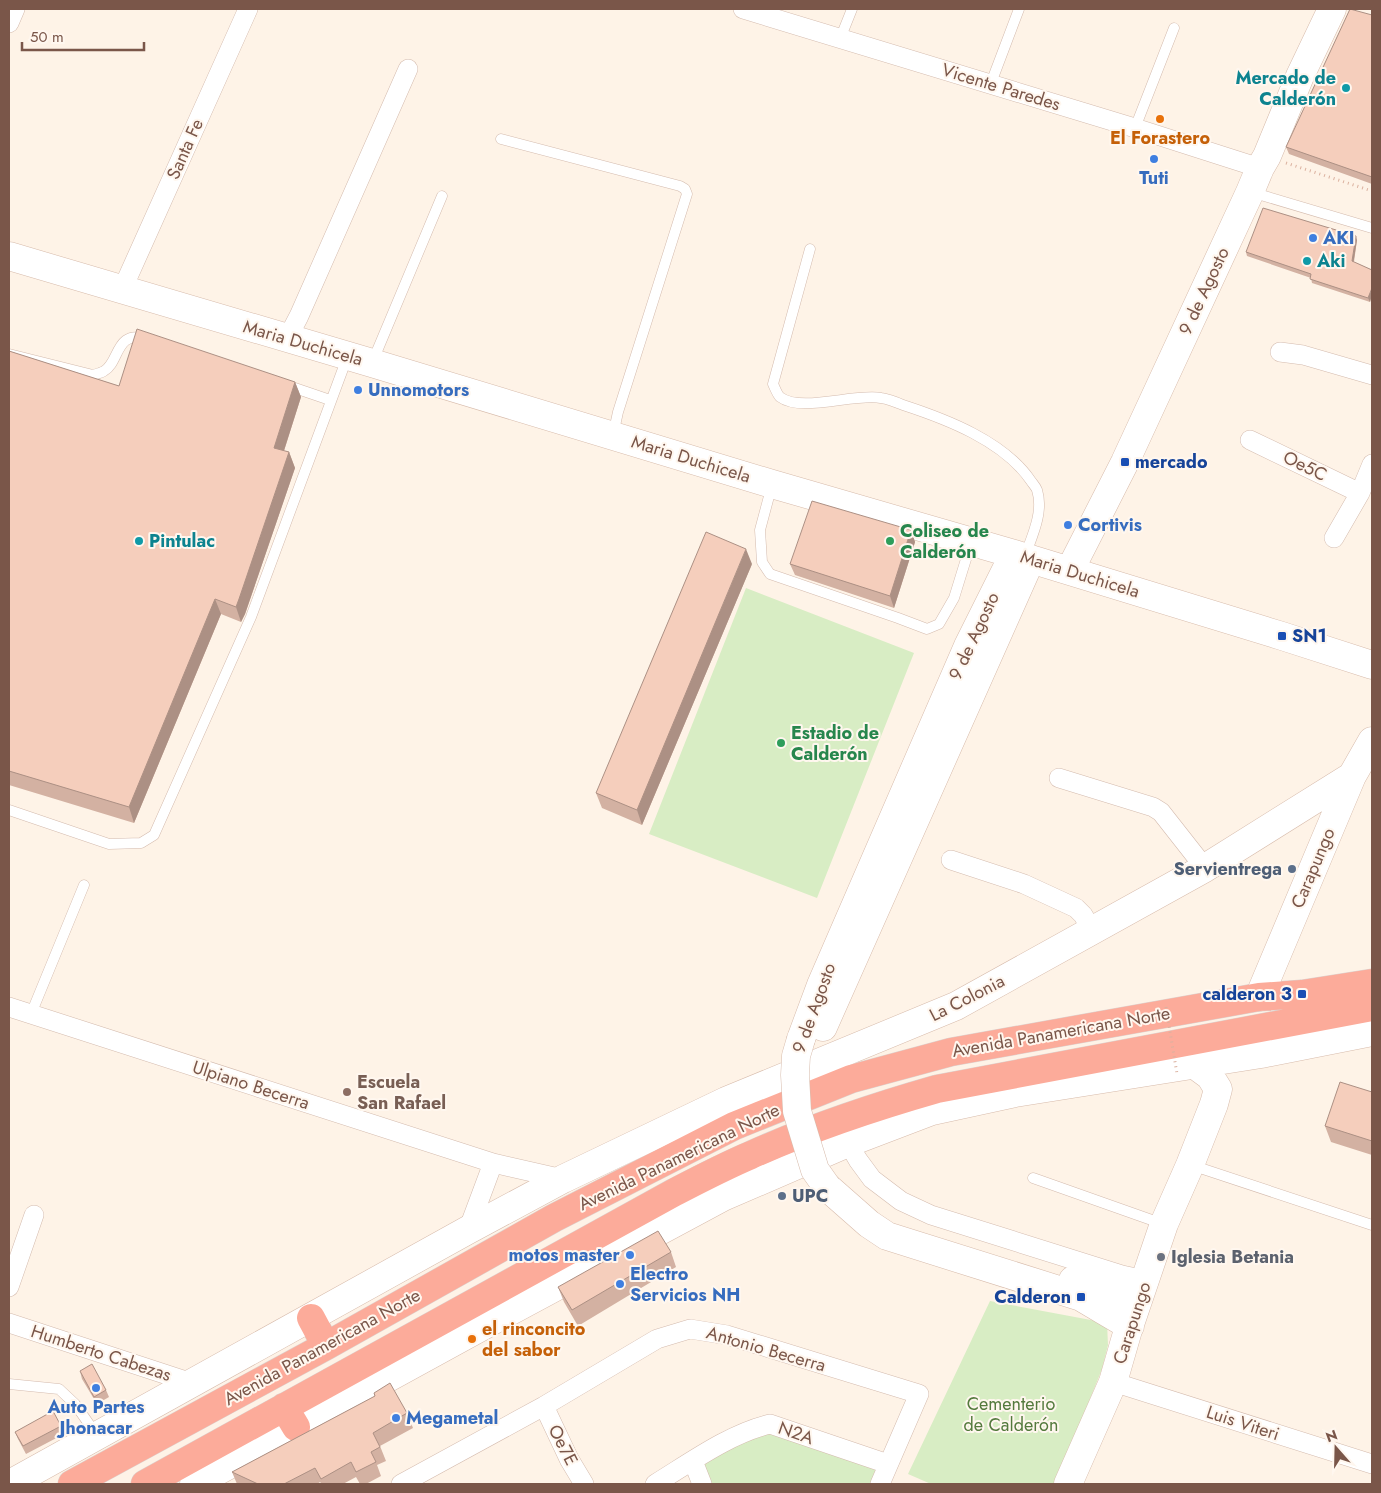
<svg xmlns="http://www.w3.org/2000/svg" width="1381" height="1493" font-family="Jost,sans-serif">
  <rect width="100%" height="100%" fill="#fef3e7"/>
  <path fill="#d8edc4" d="M 746,588 L 914,653 L 817,898 L 649,834 Z
    M 990,1301 L 1107,1323 L 1108,1345 L 1102,1369 L 1056,1484 L 931,1484 L 908,1474 Z
    M 773,1430 L 880,1468 L 873,1484 L 707,1484 L 701,1462 L 758,1432 Z"/>
  <g fill="none" stroke-linecap="round" stroke-linejoin="round">
    <g stroke="#d4bbae" stroke-width="11">
      <path id="lane" d="M 840,39 L 852,9
        M 991,83 L 1019,9
        M 1135,128 L 1174,28
        M 501,139 L 680,186 L 685,189 L 687,194 L 618,412 L 613,435
        M 1251,192 L 1372,228
        M 810,249 L 773,384 C 775,388 777,394 780,397 C 801,413 855,393 881,398 C 888,399 896,402 903,405 C 946,419 1004,441 1031,481 C 1033,484 1036,487 1037,490 C 1044,512 1032,536 1025,556
        M 9,354 L 93,375 C 96,374 101,373 104,371 C 120,362 115,329 147,339
        M 372,363 L 442,196
        M 286,385 L 330,400
        M 772,485 L 760,530 L 762,562 L 770,574 L 898,618 L 927,629 L 939,624 L 954,598 L 971,543
        M 9,810 L 109,844 L 141,843 L 154,835 L 251,617 L 347,358
        M 31,1014 L 84,885
        M 1191,1165 L 1372,1225
        M 1033,1178 L 1163,1224
        M 9,1384 L 59,1389 L 75,1404 L 96,1434"/>
    </g>
    <g stroke="#d4bbae" stroke-width="20">
      <path id="street" d="M 743,9 L 1135,128 L 1260,168
        M 9,23 L 15,9
        M 122,290 L 248,9
        M 287,339 L 299,316 L 408,69
        M 1280,352 L 1303,355 L 1372,375
        M 1250,440 L 1360,493
        M 1334,538 L 1360,493 L 1372,464
        M 1059,778 L 1153,807 L 1161,812 L 1205,868
        M 951,860 L 1024,884 L 1076,908 L 1083,915 L 1092,930
        M 9,1007 L 493,1163 L 563,1179
        M 848,1143 L 858,1160 L 872,1179 L 901,1201 L 931,1215 L 1122,1275 L 1145,1280
        M 468,1230 L 493,1163
        M 9,1287 L 34,1215
        M 9,1323 L 192,1383
        M 1113,1382 L 1372,1464
        M 544,1406 L 569,1459 L 584,1484
        M 693,1461 L 702,1484
        M 401,1484 L 544,1406 L 657,1339 L 690,1329 L 727,1335 L 919,1394 L 880,1484
        M 655,1484 C 691,1462 729,1434 770,1424 L 888,1464"/>
    </g>
    <g stroke="#d7bbab" stroke-width="29">
      <path id="secondary" d="M 9,256 L 372,363 L 772,484 L 1014,554 L 1282,636 L 1372,665
        M 1070,570 L 1125,462 L 1250,192 L 1260,168 L 1267,156 L 1300,76 L 1332,9
        M 1259,997 L 1352,776 L 1372,741
        M 823,1027 L 1031,559
        M 801,1039 L 821,985 L 968,646 L 1014,554
        M 827,1187 L 869,1224 L 887,1236 L 1081,1297 L 1130,1326
        M 1073,1280 C 1090,1285 1111,1296 1129,1291 C 1134,1290 1139,1287 1143,1284
        M 10,1484 L 468,1230 L 563,1179 L 726,1101 L 956,1006 L 1205,868 L 1352,776
        M 194,1484 L 501,1316 L 723,1197 L 848,1143 L 932,1111 L 1015,1093 L 1261,1054 L 1372,1032
        M 1068,1484 L 1113,1382 L 1128,1330 L 1164,1224 L 1190,1165 L 1214,1104 L 1218,1089 L 1210,1076 L 1195,1065"/>
    </g>
    <g stroke="#dcd3d0" stroke-width="29">
      <path id="highway" d="M 311,1318 L 326,1346
        M 284,1407 L 296,1427
        M 72,1484 L 326,1346 L 554,1218 L 734,1126 L 851,1079 L 951,1052 L 1259,997 L 1302,994 L 1372,983
        M 145,1484 L 675,1192 C 700,1179 725,1166 751,1155 C 811,1128 874,1107 937,1089 L 1372,1007"/>
    </g>
    <path stroke="#dbb19f" stroke-width="3" stroke-dasharray="1 4" stroke-linecap="butt" d="M 1286,163 L 1372,191"/>
    <use href="#lane" stroke="#fff" stroke-width="10"/>
    <use href="#street" stroke="#fff" stroke-width="19"/>
    <use href="#secondary" stroke="#fff" stroke-width="28"/>
    <use href="#highway" stroke="#fcab9a" stroke-width="28"/>
    <g stroke="#d7bbab" stroke-width="29" stroke-linecap="butt">
      <path id="secondary-bridge" d="M 801,1039 L 796,1056 L 795,1075 L 797,1111 L 815,1170 L 827,1187"/>
    </g>
    <path stroke="#dbb19f" stroke-width="3" stroke-dasharray="1 4" stroke-linecap="butt" d="M 1166,1007 L 1177,1074"/>
    <use href="#secondary-bridge" stroke="#fff" stroke-width="28"/>
  </g>
  <path fill="#d3b1a2" d="M 1372,15 L 1372,184 L 1289,154 L 1286,147 Z
    M 1357,240 L 1354,262 L 1372,270 L 1372,295 L 1370,302 L 1312,283 L 1311,278 L 1247,256 L 1246,252 Z
    M 9,351 L 119,386 L 295,382 L 301,397 L 284,451 L 289,452 L 295,468 L 245,614 L 241,622 L 221,614 L 134,823 L 9,785 Z
    M 911,530 L 915,542 L 894,608 L 795,575 L 790,564 Z
    M 752,564 L 642,825 L 602,808 L 596,793 Z
    M 1372,1092 L 1372,1155 L 1331,1142 L 1325,1126 Z
    M 671,1252 L 676,1267 L 578,1326 L 564,1302 L 558,1287 Z
    M 80,1371 L 106,1390 L 109,1397 L 97,1404 L 82,1379 Z
    M 374,1393 L 407,1413 L 413,1428 L 380,1446 L 386,1461 L 377,1465 L 381,1476 L 366,1484 L 360,1484 L 356,1477 L 343,1484 L 322,1484 L 320,1482 L 317,1484 L 237,1484 L 232,1472 L 375,1396 Z
    M 61,1426 L 64,1434 L 26,1454 L 18,1439 L 15,1432 Z"/>
  <path fill="#ac9084" d="M 1356,236 L 1357,240 L 1353,265 L 1352,261 Z
    M 1372,288 L 1372,295 L 1370,302 L 1368,298 Z
    M 295,382 L 301,397 L 280,463 L 274,448 Z
    M 289,452 L 295,468 L 245,614 L 241,622 L 236,607 Z
    M 911,530 L 915,542 L 894,608 L 890,596 Z
    M 746,549 L 752,564 L 642,825 L 637,810 Z
    M 215,599 L 221,614 L 134,823 L 129,807 Z"/>
  <path fill="#f5cebc" stroke="#ac9084" d="M 1350,9 L 1372,15 L 1372,177 L 1286,147 Z
    M 1263,208 L 1356,236 L 1352,261 L 1372,270 L 1372,288 L 1368,298 L 1310,279 L 1311,274 L 1246,252 Z
    M 137,329 L 295,382 L 274,448 L 289,452 L 239,599 L 236,607 L 215,599 L 129,807 L 9,771 L 9,351 L 119,386 Z
    M 812,501 L 911,530 L 890,596 L 790,564 Z
    M 706,532 L 746,549 L 637,810 L 596,793 Z
    M 1340,1082 L 1372,1092 L 1372,1141 L 1325,1126 Z
    M 658,1231 L 671,1252 L 572,1310 L 558,1287 Z
    M 92,1364 L 106,1390 L 94,1397 L 80,1371 Z
    M 390,1383 L 407,1413 L 373,1433 L 380,1447 L 371,1452 L 376,1462 L 356,1472 L 351,1462 L 321,1479 L 315,1468 L 284,1484 L 258,1484 L 232,1472 L 375,1396 L 374,1393 Z
    M 53,1411 L 61,1426 L 23,1446 L 15,1432 Z"/>
  <g fill="#0f9aa8" stroke="#fff7ef" stroke-width="2">
    <circle cx="1346" cy="88" r="5"/>
    <circle cx="1307" cy="261" r="5"/>
    <circle cx="139" cy="541" r="5"/>
  </g>
  <g fill="#e8710a" stroke="#fff7ef" stroke-width="2">
    <circle cx="1160" cy="119" r="5"/>
    <circle cx="472" cy="1339" r="5"/>
  </g>
  <g fill="#3f7fe0" stroke="#fff7ef" stroke-width="2">
    <circle cx="1154" cy="159" r="5"/>
    <circle cx="1313" cy="238" r="5"/>
    <circle cx="358" cy="390" r="5"/>
    <circle cx="1068" cy="525" r="5"/>
    <circle cx="630" cy="1255" r="5"/>
    <circle cx="620" cy="1284" r="5"/>
    <circle cx="96" cy="1388" r="5"/>
    <circle cx="396" cy="1418" r="5"/>
  </g>
  <g fill="#1a4fb4" stroke="#fff7ef" stroke-width="2">
    <rect x="1120" y="457" width="10" height="10" rx="2.5"/>
    <rect x="1277" y="631" width="10" height="10" rx="2.5"/>
    <rect x="1297" y="989" width="10" height="10" rx="2.5"/>
    <rect x="1076" y="1292" width="10" height="10" rx="2.5"/>
  </g>
  <g fill="#2e9e5b" stroke="#fff7ef" stroke-width="2">
    <circle cx="890" cy="541" r="5"/>
    <circle cx="781" cy="743" r="5"/>
  </g>
  <g fill="#5c6f8a" stroke="#fff7ef" stroke-width="2">
    <circle cx="1292" cy="869" r="5"/>
    <circle cx="782" cy="1196" r="5"/>
  </g>
  <circle fill="#8d6e63" stroke="#fff7ef" stroke-width="2" cx="347" cy="1092" r="5"/>
  <circle fill="#6b7280" stroke="#fff7ef" stroke-width="2" cx="1161" cy="1257" r="5"/>
  <g text-anchor="middle" dominant-baseline="central" stroke-width="4" stroke-linejoin="round" paint-order="stroke">
    <g font-size="18" font-weight="bold" fill="#0d838f" stroke="#fff7ef" text-anchor="start">
      <text x="1336" y="78" text-anchor="end">Mercado de<tspan x="1336" dy="21">Calderón</tspan></text>
      <text x="1317" y="261">Aki</text>
      <text x="149" y="541">Pintulac</text>
    </g>
    <g font-size="18" fill="#7a5649" stroke="#fff7ef">
      <text transform="translate(1001 87) rotate(17)">Vicente Paredes</text>
      <text transform="translate(185 149) rotate(-66)">Santa Fe</text>
      <text transform="translate(1204 291) rotate(-65)">9 de Agosto</text>
      <text transform="translate(303 343) rotate(16)">Maria Duchicela</text>
      <text transform="translate(691 459) rotate(17)">Maria Duchicela</text>
      <text transform="translate(1305 466) rotate(26)">Oe5C</text>
      <text transform="translate(1080 574) rotate(17)">Maria Duchicela</text>
      <text transform="translate(974 636) rotate(-65)">9 de Agosto</text>
      <text transform="translate(1313 868) rotate(-67)">Carapungo</text>
      <text transform="translate(967 998) rotate(-27)">La Colonia</text>
      <text transform="translate(814 1008) rotate(-70)">9 de Agosto</text>
      <text transform="translate(1061 1032) rotate(-10)">Avenida Panamericana Norte</text>
      <text transform="translate(251 1085) rotate(18)">Ulpiano Becerra</text>
      <text transform="translate(679 1157) rotate(-26)">Avenida Panamericana Norte</text>
      <text transform="translate(1132 1323) rotate(-72)">Carapungo</text>
      <text transform="translate(322 1347) rotate(-29)">Avenida Panamericana Norte</text>
      <text transform="translate(766 1349) rotate(16)">Antonio Becerra</text>
      <text transform="translate(101 1353) rotate(18)">Humberto Cabezas</text>
      <text transform="translate(1243 1423) rotate(18)">Luis Viteri</text>
      <text transform="translate(796 1433) rotate(19)">N2A</text>
      <text transform="translate(563 1445) rotate(63)">Oe7E</text>
    </g>
    <g font-size="18" font-weight="bold" fill="#c56008" stroke="#fff7ef">
      <text x="1160" y="138">El Forastero</text>
      <text x="482" y="1329" text-anchor="start">el rinconcito<tspan x="482" dy="21">del sabor</tspan></text>
    </g>
    <g font-size="18" font-weight="bold" fill="#366cbe" stroke="#fff7ef" text-anchor="start">
      <text x="1154" y="178" text-anchor="middle">Tuti</text>
      <text x="1323" y="238">AKI</text>
      <text x="368" y="390">Unnomotors</text>
      <text x="1078" y="525">Cortivis</text>
      <text x="620" y="1255" text-anchor="end">motos master</text>
      <text x="630" y="1274">Electro<tspan x="630" dy="21">Servicios NH</tspan></text>
      <text x="96" y="1407" text-anchor="middle">Auto Partes<tspan x="96" dy="21">Jhonacar</tspan></text>
      <text x="406" y="1418">Megametal</text>
    </g>
    <g font-size="18" font-weight="bold" fill="#164399" stroke="#fff7ef" text-anchor="start">
      <text x="1135" y="462">mercado</text>
      <text x="1292" y="636">SN1</text>
      <text x="1292" y="994" text-anchor="end">calderon 3</text>
      <text x="1071" y="1297" text-anchor="end">Calderon</text>
    </g>
    <g font-size="18" font-weight="bold" fill="#27864d" stroke="#fff7ef" text-anchor="start">
      <text x="900" y="531">Coliseo de<tspan x="900" dy="21">Calderón</tspan></text>
      <text x="791" y="733">Estadio de<tspan x="791" dy="21">Calderón</tspan></text>
    </g>
    <g font-size="18" font-weight="bold" fill="#4e5e75" stroke="#fff7ef" text-anchor="end">
      <text x="1282" y="869">Servientrega</text>
      <text x="792" y="1196" text-anchor="start">UPC</text>
    </g>
    <g font-size="18" font-weight="bold" fill="#785e54" stroke="#fff7ef" text-anchor="start">
      <text x="357" y="1082">Escuela<tspan x="357" dy="21">San Rafael</tspan></text>
    </g>
    <g font-size="18" font-weight="bold" fill="#5b616d" stroke="#fff7ef" text-anchor="start">
      <text x="1171" y="1257">Iglesia Betania</text>
    </g>
    <g font-size="18" fill="#547a3d" stroke="#fff7ef">
      <text x="1011" y="1404">Cementerio<tspan x="1011" dy="21">de Calderón</tspan></text>
    </g>
  </g>
  <rect width="1381" height="1493" fill="none" stroke="#7a5649" stroke-width="20"/>
  <g transform="translate(1336 1448) rotate(340)" stroke="#fff7ef" stroke-width="4" paint-order="stroke">
  <path d="M0-4L9 19L0 12L-9 19Z" fill="#7a5649"/>
  <text y="-8" font-size="14" font-weight="bold" text-anchor="middle" fill="#7a5649">N</text>
  </g>
  <path d="M22 42v8h122v-8" fill="none" stroke="#7a5649" stroke-width="2.5"/>
  <text x="30" y="42" font-size="15" fill="#7a5649" stroke="#fff7ef" stroke-width="4" paint-order="stroke">50 m</text>
</svg>
